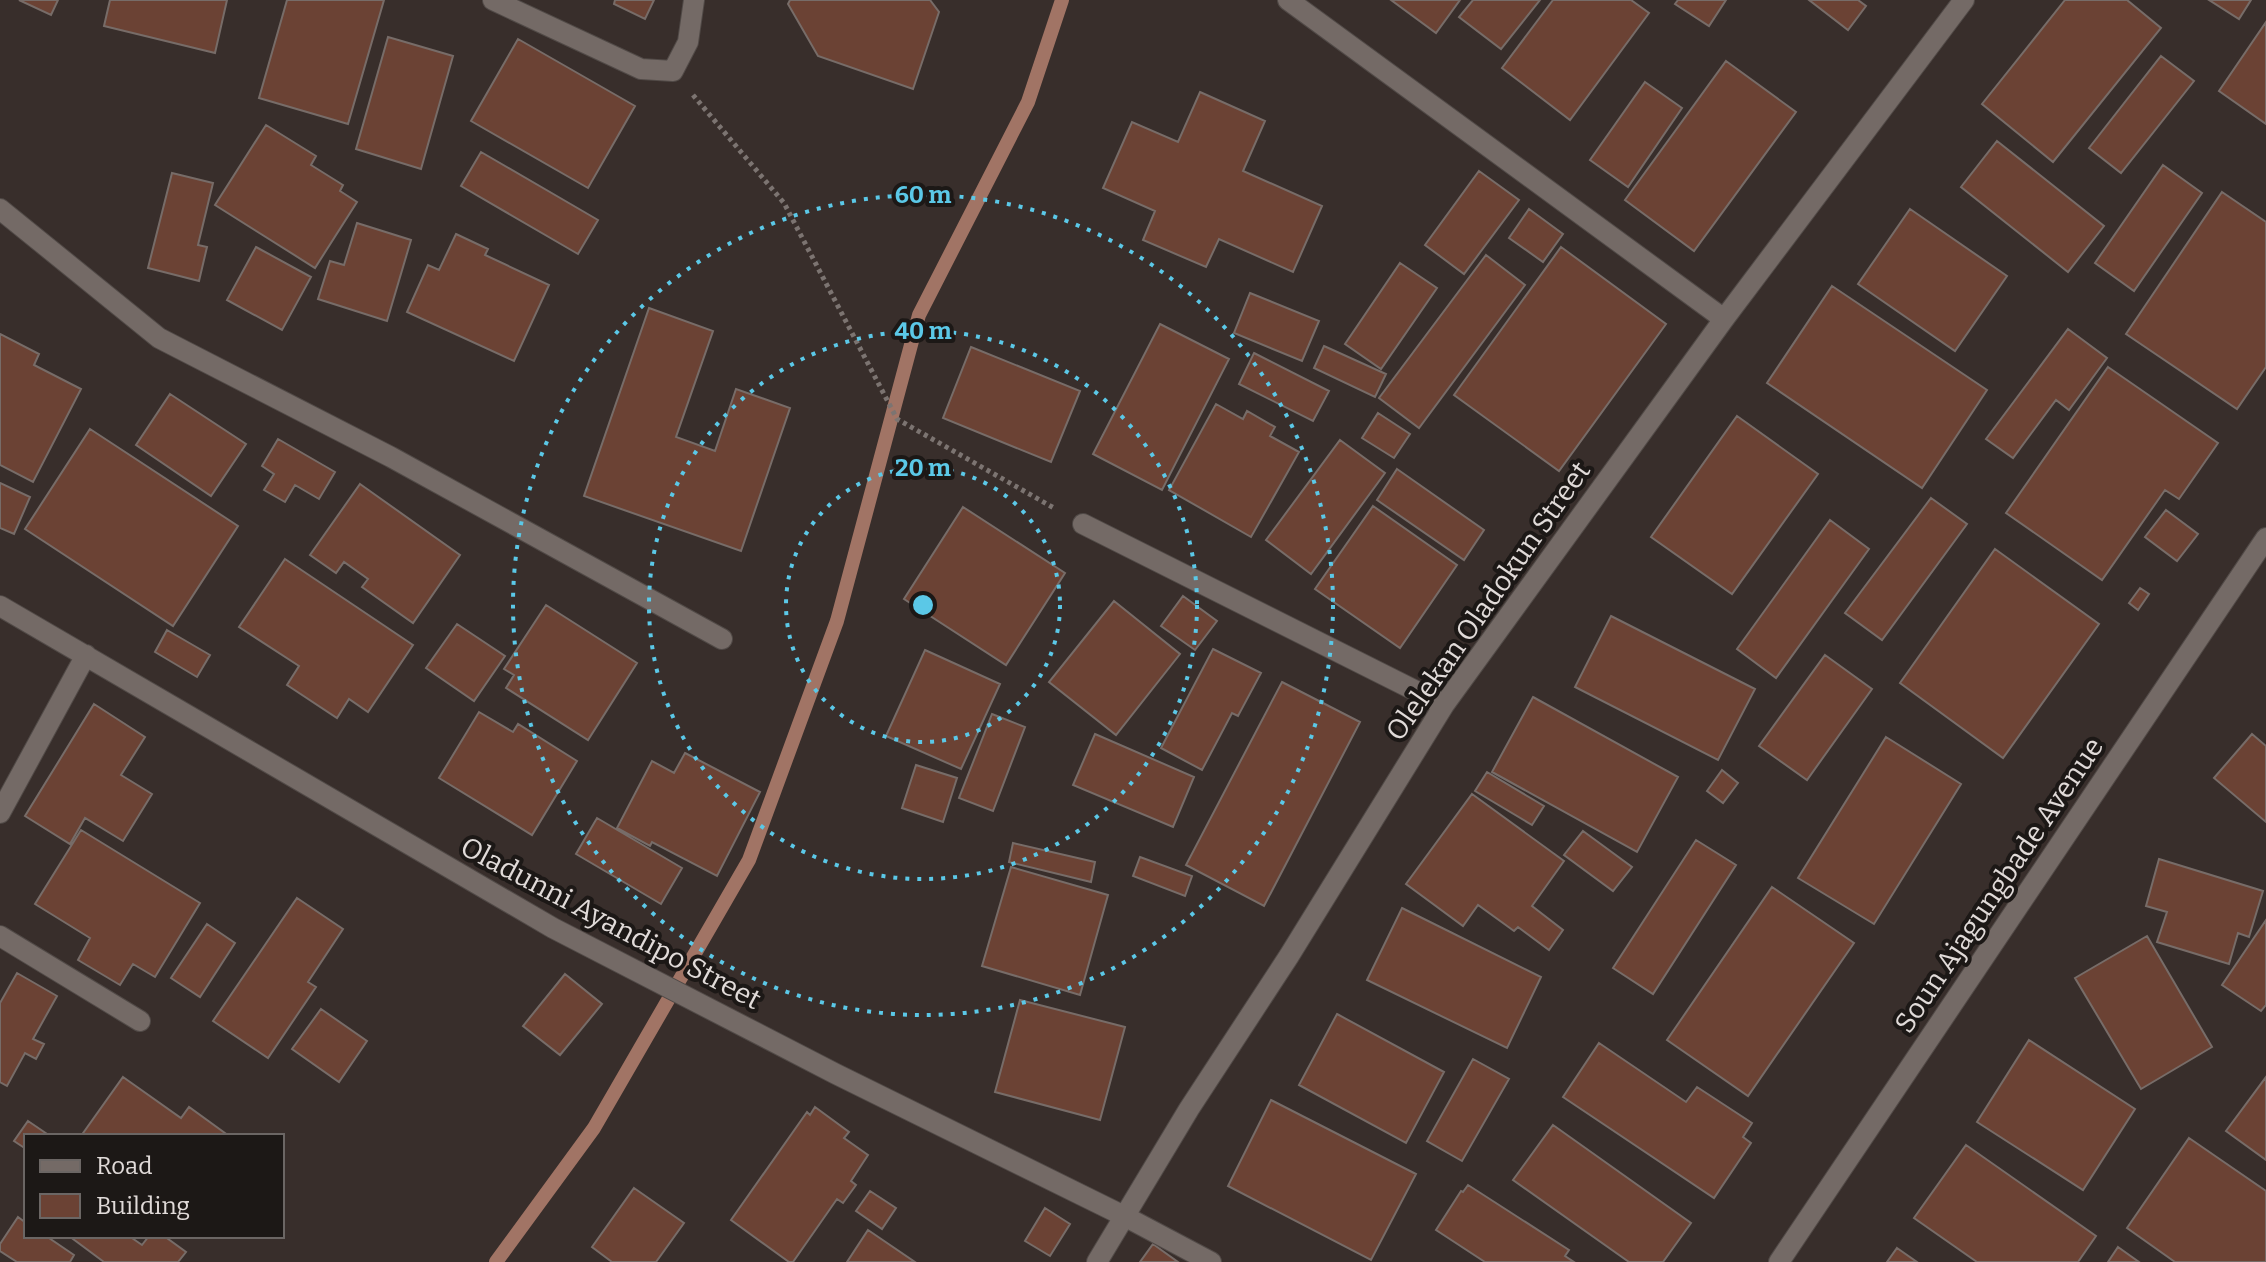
<svg xmlns="http://www.w3.org/2000/svg" width="2266" height="1262" font-family="Bitter,serif">
  <rect width="100%" height="100%" fill="#382e2b"/>
  <g fill="none" stroke-linecap="round" stroke-linejoin="round">
    <path stroke="#a17465" stroke-width="14" d="M 496,1262 L 594,1128 L 749,860 L 837,621 L 919,315 L 1028,102 L 1062,0"/>
  </g>
  <path fill="#6b4234" stroke="#776c68" stroke-width="2" d="M 19,0 L 58,0 L 51,15 Z
    M 110,0 L 227,0 L 215,53 L 104,26 Z
    M 287,0 L 384,0 L 348,124 L 259,98 Z
    M 615,0 L 654,0 L 645,19 L 614,4 Z
    M 790,0 L 930,0 L 939,12 L 913,89 L 818,56 L 788,4 Z
    M 1391,0 L 1460,0 L 1436,33 Z
    M 1473,0 L 1540,0 L 1501,49 L 1459,17 Z
    M 1553,0 L 1631,0 L 1649,13 L 1570,120 L 1502,68 Z
    M 1678,0 L 1726,0 L 1709,26 L 1675,4 Z
    M 1809,0 L 1858,0 L 1866,6 L 1848,30 Z
    M 2065,0 L 2127,0 L 2161,28 L 2053,162 L 1982,104 Z
    M 2209,0 L 2251,0 L 2239,19 Z
    M 2266,22 L 2266,124 L 2219,91 Z
    M 388,37 L 453,56 L 421,169 L 356,149 Z
    M 518,39 L 635,106 L 588,188 L 471,121 Z
    M 2161,56 L 2194,81 L 2121,173 L 2089,148 Z
    M 1726,61 L 1796,112 L 1694,251 L 1625,200 Z
    M 1645,82 L 1682,108 L 1628,187 L 1590,160 Z
    M 1200,92 L 1265,121 L 1243,171 L 1322,206 L 1293,272 L 1219,239 L 1206,267 L 1143,240 L 1155,211 L 1103,188 L 1132,122 L 1178,142 Z
    M 266,125 L 316,156 L 311,165 L 343,185 L 340,191 L 357,202 L 315,268 L 215,205 Z
    M 1997,141 L 2104,226 L 2068,272 L 1961,187 Z
    M 481,152 L 598,220 L 578,254 L 461,186 Z
    M 2163,165 L 2202,193 L 2134,291 L 2095,263 Z
    M 1479,171 L 1519,200 L 1464,274 L 1425,245 Z
    M 172,173 L 213,183 L 198,245 L 207,247 L 199,281 L 148,268 Z
    M 2222,192 L 2266,222 L 2266,367 L 2237,409 L 2126,334 Z
    M 1529,209 L 1563,234 L 1543,262 L 1509,238 Z
    M 1910,209 L 2007,276 L 1955,351 L 1858,284 Z
    M 357,223 L 411,240 L 387,321 L 318,299 L 330,261 L 344,265 Z
    M 456,234 L 488,249 L 485,255 L 549,285 L 514,361 L 407,312 L 428,265 L 439,270 Z
    M 256,247 L 311,277 L 282,330 L 227,300 Z
    M 1561,247 L 1666,324 L 1559,471 L 1454,395 Z
    M 1486,255 L 1525,285 L 1419,428 L 1379,398 Z
    M 1400,263 L 1437,288 L 1381,369 L 1345,344 Z
    M 1832,286 L 1987,390 L 1922,488 L 1767,383 Z
    M 1250,293 L 1319,321 L 1302,361 L 1234,333 Z
    M 649,308 L 713,331 L 676,437 L 715,451 L 736,389 L 790,408 L 741,551 L 584,496 Z
    M 1160,324 L 1229,359 L 1162,490 L 1093,454 Z
    M 2068,329 L 2107,358 L 2069,410 L 2056,400 L 2013,458 L 1986,439 Z
    M 0,334 L 39,354 L 34,365 L 81,389 L 33,482 L 0,465 Z
    M 1324,346 L 1386,374 L 1375,397 L 1314,368 Z
    M 971,347 L 1080,391 L 1051,462 L 943,418 Z
    M 1254,353 L 1329,391 L 1313,421 L 1239,384 Z
    M 2108,367 L 2218,443 L 2179,499 L 2165,490 L 2102,580 L 2006,513 Z
    M 170,394 L 246,444 L 211,496 L 136,445 Z
    M 1216,404 L 1243,419 L 1247,411 L 1275,427 L 1270,436 L 1299,452 L 1251,537 L 1169,490 Z
    M 1378,413 L 1410,434 L 1394,458 L 1362,438 Z
    M 1737,416 L 1818,474 L 1732,594 L 1651,537 Z
    M 90,429 L 238,526 L 173,626 L 25,529 Z
    M 278,439 L 335,472 L 319,499 L 295,485 L 285,502 L 264,490 L 274,474 L 262,466 Z
    M 1340,440 L 1385,473 L 1311,574 L 1266,540 Z
    M 1397,469 L 1484,530 L 1464,560 L 1377,500 Z
    M 0,483 L 30,497 L 14,534 L 0,528 Z
    M 360,484 L 460,555 L 413,623 L 362,587 L 368,579 L 344,562 L 336,573 L 310,555 Z
    M 1931,498 L 1967,524 L 1882,640 L 1845,613 Z
    M 1373,506 L 1457,565 L 1400,648 L 1315,589 Z
    M 963,507 L 1065,573 L 1006,665 L 904,599 Z
    M 2166,510 L 2198,534 L 2177,561 L 2145,537 Z
    M 1830,520 L 1869,549 L 1776,678 L 1737,649 Z
    M 1995,549 L 2099,624 L 2003,758 L 1900,683 Z
    M 285,559 L 413,645 L 368,712 L 349,699 L 337,718 L 287,685 L 299,666 L 239,627 Z
    M 2140,588 L 2149,594 L 2138,610 L 2129,603 Z
    M 1183,596 L 1217,621 L 1195,650 L 1161,626 Z
    M 1114,601 L 1180,654 L 1116,735 L 1049,682 Z
    M 546,605 L 637,663 L 588,740 L 506,688 L 514,675 L 504,669 Z
    M 1611,616 L 1755,689 L 1718,760 L 1575,687 Z
    M 457,624 L 505,656 L 474,701 L 426,668 Z
    M 167,630 L 210,655 L 197,677 L 155,652 Z
    M 1213,649 L 1261,673 L 1238,716 L 1232,713 L 1202,770 L 1161,748 Z
    M 925,650 L 1000,684 L 961,769 L 886,736 Z
    M 1825,655 L 1872,689 L 1807,780 L 1759,746 Z
    M 1282,682 L 1360,722 L 1264,906 L 1186,865 Z
    M 1533,697 L 1678,777 L 1637,852 L 1492,772 Z
    M 94,704 L 145,737 L 121,775 L 152,794 L 123,841 L 85,818 L 70,844 L 25,816 Z
    M 479,712 L 513,732 L 518,724 L 577,761 L 532,835 L 439,778 Z
    M 992,714 L 1025,727 L 993,811 L 959,798 Z
    M 1095,734 L 1194,777 L 1173,827 L 1073,785 Z
    M 2252,734 L 2266,746 L 2266,822 L 2214,778 Z
    M 1886,737 L 1961,784 L 1874,924 L 1798,878 Z
    M 685,753 L 760,792 L 717,876 L 652,842 L 650,846 L 617,828 L 652,761 L 674,773 Z
    M 916,765 L 957,778 L 943,822 L 902,808 Z
    M 1722,770 L 1738,783 L 1723,803 L 1707,791 Z
    M 1487,772 L 1544,806 L 1532,825 L 1475,791 Z
    M 1472,794 L 1564,861 L 1532,906 L 1563,930 L 1549,950 L 1518,927 L 1514,931 L 1478,905 L 1463,926 L 1406,884 Z
    M 597,818 L 682,868 L 661,904 L 576,854 Z
    M 81,830 L 200,903 L 155,977 L 133,964 L 120,985 L 78,960 L 90,938 L 35,904 Z
    M 1583,831 L 1632,867 L 1613,891 L 1564,855 Z
    M 1696,840 L 1736,865 L 1653,994 L 1613,968 Z
    M 1013,843 L 1095,862 L 1091,882 L 1009,862 Z
    M 1140,857 L 1192,876 L 1185,896 L 1133,876 Z
    M 2159,859 L 2263,891 L 2249,937 L 2238,933 L 2229,964 L 2157,942 L 2167,912 L 2146,906 Z
    M 1011,867 L 1108,895 L 1080,995 L 982,966 Z
    M 1772,887 L 1854,943 L 1748,1096 L 1667,1040 Z
    M 297,898 L 343,929 L 308,982 L 316,987 L 268,1058 L 213,1021 Z
    M 1402,908 L 1541,977 L 1507,1048 L 1367,980 Z
    M 2266,920 L 2266,1005 L 2261,1011 L 2222,985 Z
    M 207,924 L 235,943 L 200,997 L 171,978 Z
    M 2147,936 L 2212,1047 L 2141,1089 L 2075,978 Z
    M 17,973 L 57,996 L 33,1039 L 44,1044 L 36,1059 L 25,1053 L 7,1086 L 0,1082 L 0,1003 Z
    M 565,974 L 602,1004 L 560,1055 L 523,1026 Z
    M 1020,1000 L 1125,1027 L 1100,1120 L 995,1092 Z
    M 321,1009 L 367,1041 L 339,1082 L 292,1049 Z
    M 1337,1014 L 1444,1072 L 1406,1143 L 1299,1085 Z
    M 2029,1040 L 2135,1109 L 2083,1190 L 1977,1122 Z
    M 1599,1043 L 1686,1102 L 1697,1087 L 1752,1123 L 1743,1137 L 1751,1143 L 1714,1198 L 1563,1097 Z
    M 1473,1059 L 1509,1079 L 1462,1161 L 1427,1141 Z
    M 123,1077 L 181,1118 L 189,1107 L 229,1136 L 81,1136 Z
    M 2266,1077 L 2266,1160 L 2226,1131 Z
    M 1271,1100 L 1416,1174 L 1371,1260 L 1228,1186 Z
    M 815,1107 L 849,1132 L 844,1138 L 868,1155 L 851,1181 L 856,1185 L 843,1203 L 837,1199 L 793,1262 L 789,1262 L 731,1220 L 807,1112 L 810,1115 Z
    M 28,1121 L 50,1136 L 26,1136 L 26,1149 L 14,1141 Z
    M 1553,1125 L 1691,1223 L 1663,1262 L 1629,1262 L 1513,1180 Z
    M 2189,1138 L 2266,1191 L 2266,1262 L 2175,1262 L 2127,1228 Z
    M 1966,1145 L 2096,1236 L 2078,1262 L 1977,1262 L 1914,1218 Z
    M 1468,1185 L 1569,1250 L 1565,1256 L 1574,1262 L 1485,1262 L 1436,1230 L 1461,1191 L 1463,1192 Z
    M 634,1188 L 684,1223 L 656,1262 L 612,1262 L 592,1247 Z
    M 870,1191 L 896,1208 L 882,1229 L 856,1211 Z
    M 1045,1208 L 1070,1224 L 1050,1256 L 1025,1241 Z
    M 18,1217 L 26,1223 L 26,1236 L 46,1236 L 74,1255 L 70,1262 L 17,1262 L 0,1251 L 0,1244 Z
    M 868,1230 L 915,1262 L 847,1262 Z
    M 69,1236 L 129,1236 L 142,1245 L 149,1236 L 164,1236 L 186,1252 L 178,1262 L 104,1262 Z
    M 1153,1244 L 1178,1262 L 1140,1262 Z
    M 2118,1247 L 2139,1262 L 2108,1262 Z
    M 1897,1248 L 1917,1262 L 1887,1262 Z"/>
  <g fill="none" stroke-linecap="round" stroke-linejoin="round">
    <g stroke="#514a47" stroke-width="22">
      <path id="minor" d="M 493,0 L 641,69 L 673,71 L 688,42 L 694,0
        M 1288,0 L 1724,319
        M 0,209 L 159,338 L 391,457 L 722,639
        M 1083,524 L 1444,705
        M 0,606 L 553,928 L 836,1074 L 1126,1217 L 1211,1262
        M 0,813 L 86,655
        M 0,936 L 140,1021
        M 1097,1262 L 1189,1109 L 1289,956 L 1444,705 L 1724,319 L 1964,0
        M 1779,1262 L 2266,538"/>
    </g>
    <path stroke="#7c7471" stroke-width="5" stroke-dasharray="4 4" stroke-linecap="butt" d="M 693,95 L 784,203 L 897,419 L 1054,508"/>
    <use href="#minor" stroke="#746a66" stroke-width="20"/>
  </g>
  <g fill="none" stroke="#5bc8e7" stroke-width="4" stroke-dasharray="4 8">
    <circle cx="923" cy="605" r="137"/>
    <circle cx="923" cy="605" r="274"/>
    <circle cx="923" cy="605" r="410"/>
  </g>
  <g text-anchor="middle" dominant-baseline="central" stroke-width="8" stroke-linejoin="round" paint-order="stroke">
    <g font-size="28" fill="#e1dbd9" stroke="#1c1816">
      <text transform="translate(1488 601) rotate(-55)">Olelekan Oladokun Street</text>
      <text transform="translate(1999 885) rotate(-56)">Soun Ajagungbade Avenue</text>
      <text transform="translate(611 923) rotate(28)">Oladunni Ayandipo Street</text>
    </g>
  </g>
  <circle cx="923" cy="605" r="12" fill="#5bc8e7" stroke="#1c1816" stroke-width="4"/>
  <g font-size="24" text-anchor="middle" font-weight="bold" fill="#5bc8e7" stroke="#1c1816" stroke-width="8" stroke-linejoin="round" paint-order="stroke">
    <text x="923" y="203">60 m</text>
    <text x="923" y="339">40 m</text>
    <text x="923" y="476">20 m</text>
  </g>
  <rect x="24" y="1134" width="260" height="104" fill="#1c1816" stroke="#6b6664" stroke-width="2"/>
  <rect x="40" y="1160" width="40" height="12" fill="#746a66" stroke="#6b6664" stroke-width="2"/>
  <text x="96" y="1174" font-size="24" fill="#e1dbd9">Road</text>
  <rect x="40" y="1194" width="40" height="24" fill="#6b4234" stroke="#6b6664" stroke-width="2"/>
  <text x="96" y="1214" font-size="24" fill="#e1dbd9">Building</text>
</svg>
